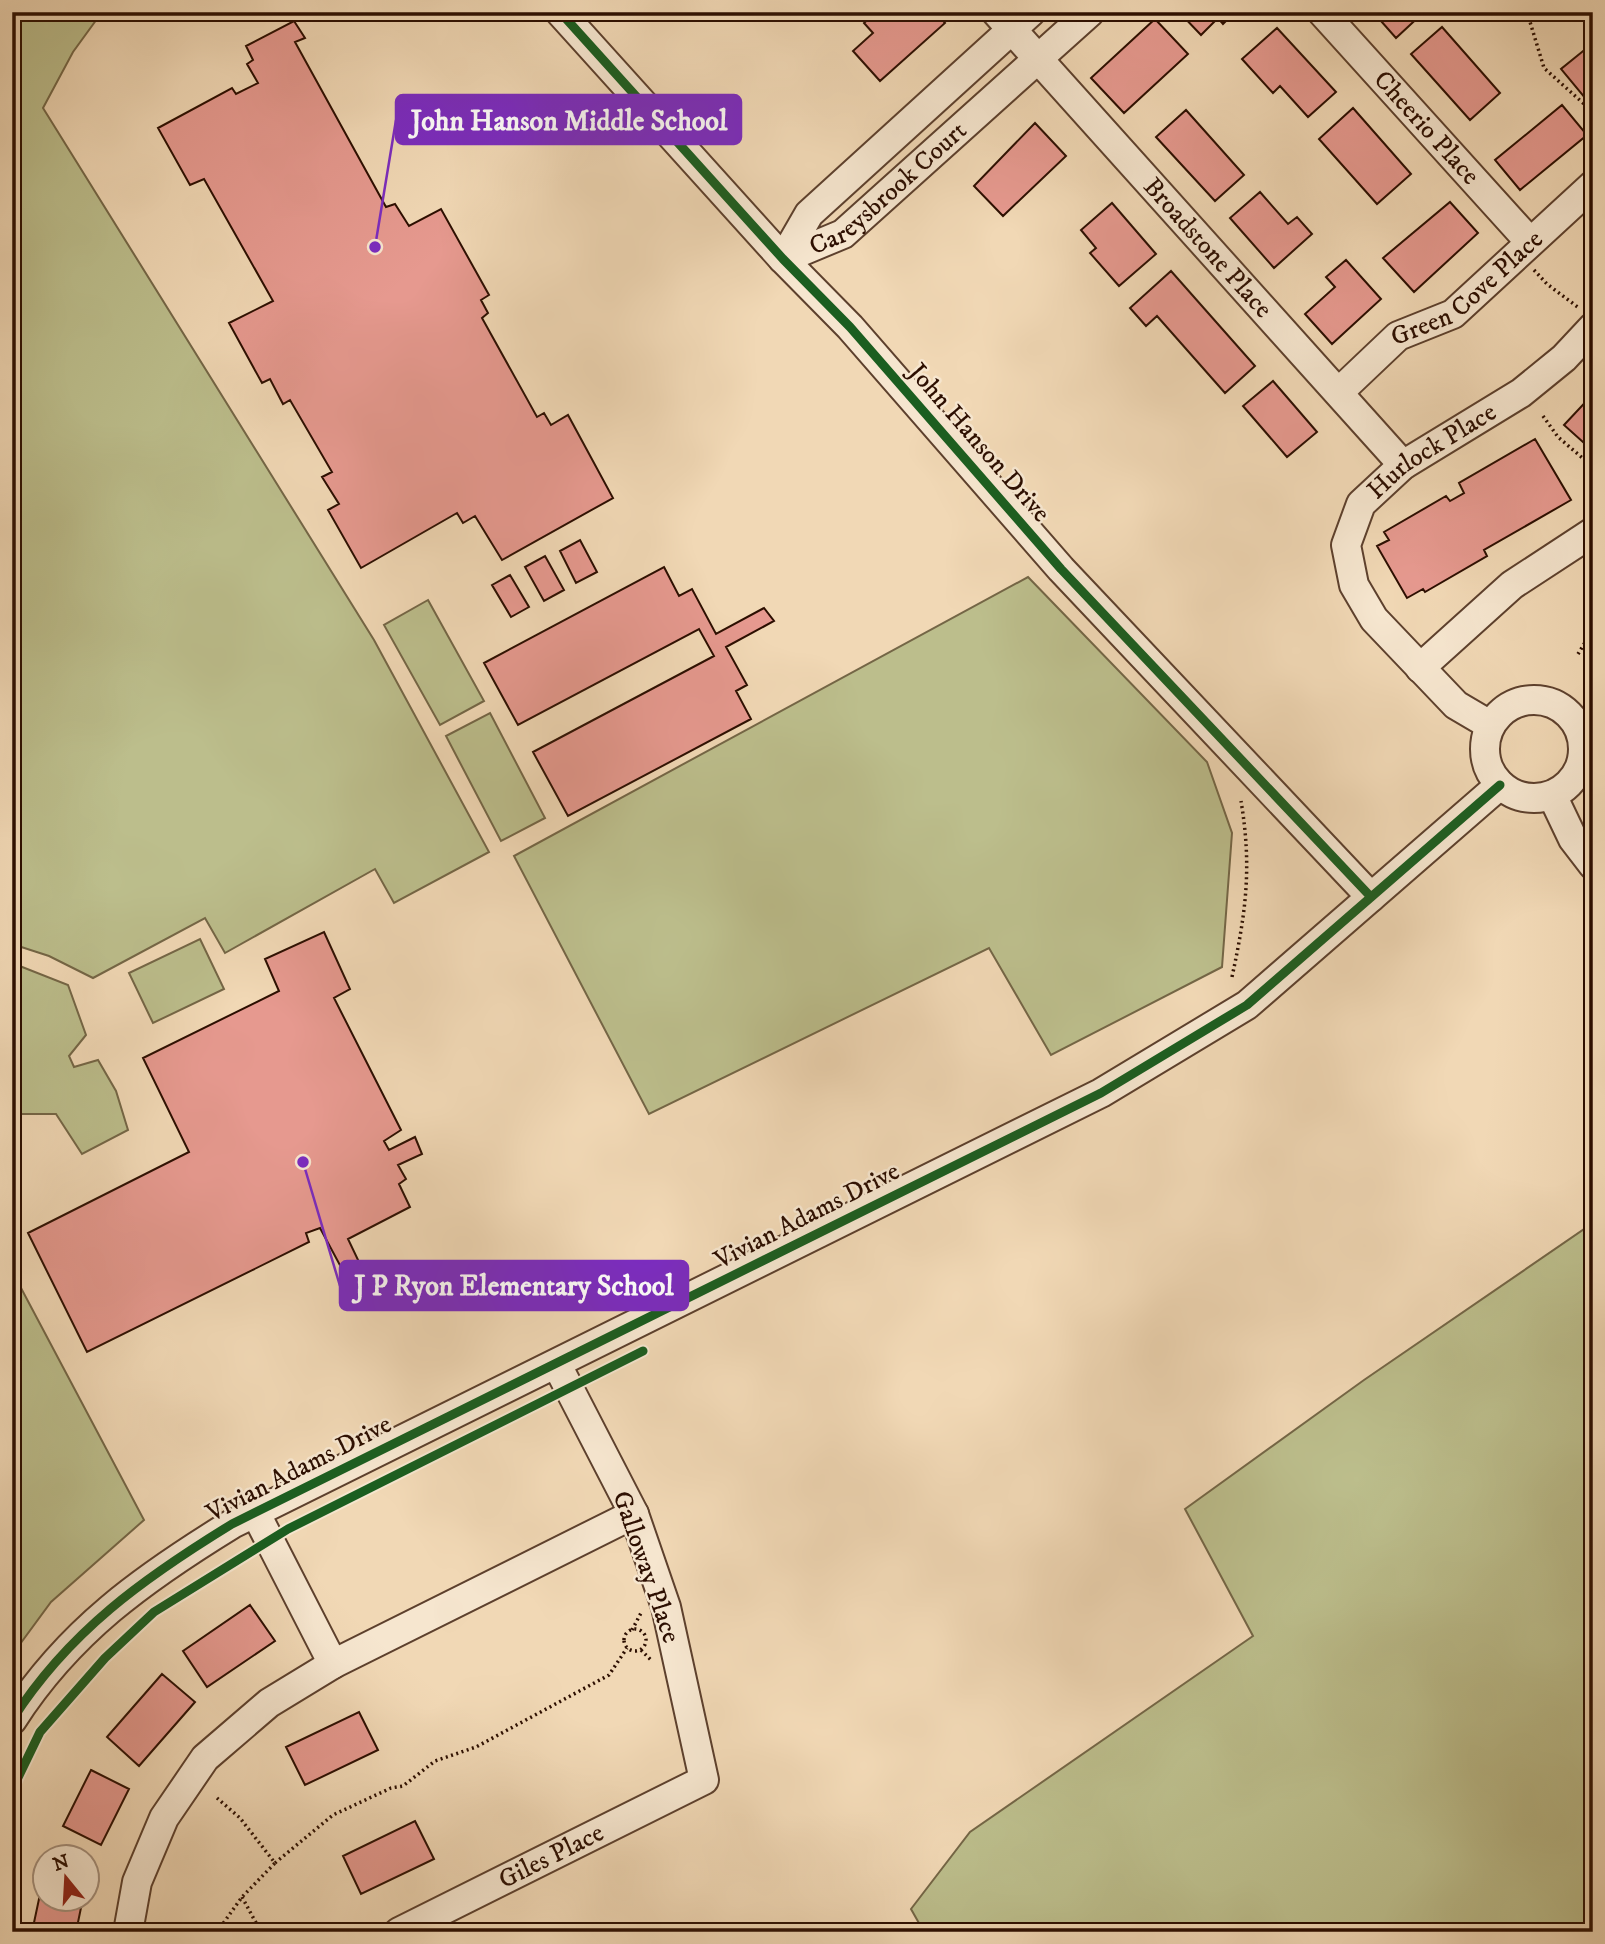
<svg xmlns="http://www.w3.org/2000/svg" width="1605" height="1944" font-family="'IM FELL DW Pica',serif">
  <rect width="100%" height="100%" fill="#f1d8b5"/>
  <filter id="stains"><feTurbulence type="fractalNoise" baseFrequency=".00286" numOctaves="4"/><feColorMatrix values="0 0 0 0 .2 0 0 0 0 .09 0 0 0 0 .02 0 0 0 .5 -.17"/></filter>
  <radialGradient id="worn" r=".72"><stop offset=".6" stop-color="#630" stop-opacity="0"/><stop offset="1" stop-color="#630" stop-opacity=".3"/></radialGradient>
  <path fill="#bcbe8c" stroke="#746646" stroke-width="2" d="M 12,12 L 102,12 L 73,52 L 43,108 L 374,640 L 489,852 L 394,903 L 375,869 L 225,953 L 205,918 L 93,978 L 49,956 L 12,944 Z
    M 1028,577 L 1207,762 L 1232,833 L 1222,967 L 1051,1055 L 989,948 L 649,1114 L 514,856 Z
    M 428,600 L 484,701 L 440,725 L 384,625 Z
    M 490,713 L 545,818 L 501,841 L 446,736 Z
    M 200,939 L 224,989 L 153,1023 L 129,973 Z
    M 12,963 L 68,985 L 86,1035 L 69,1056 L 74,1067 L 98,1060 L 116,1091 L 128,1130 L 82,1154 L 56,1114 L 12,1114 Z
    M 1593,1223 L 1593,1932 L 924,1932 L 911,1909 L 970,1832 L 1253,1636 L 1185,1509 L 1364,1380 Z
    M 12,1271 L 144,1520 L 51,1602 L 12,1655 Z"/>
  <path fill="#e6998f" stroke="#2c0e00" stroke-width="2" d="M 876,12 L 936,12 L 945,23 L 880,81 L 853,51 L 873,33 L 864,23 Z
    M 1179,12 L 1235,12 L 1223,24 L 1218,18 L 1201,35 Z
    M 1373,12 L 1424,12 L 1396,38 Z
    M 1155,19 L 1188,54 L 1124,113 L 1091,78 Z
    M 294,21 L 305,38 L 295,42 L 386,207 L 395,204 L 409,226 L 441,209 L 489,295 L 481,300 L 488,313 L 482,318 L 537,417 L 544,413 L 551,425 L 568,415 L 613,498 L 502,560 L 475,516 L 463,523 L 457,513 L 361,568 L 328,510 L 339,504 L 322,477 L 332,472 L 290,400 L 283,404 L 270,379 L 262,383 L 229,323 L 273,301 L 204,179 L 190,185 L 158,128 L 232,88 L 236,94 L 258,83 L 247,64 L 253,60 L 246,46 Z
    M 1442,27 L 1500,93 L 1470,120 L 1411,54 Z
    M 1277,28 L 1336,92 L 1308,117 L 1280,86 L 1273,93 L 1242,59 Z
    M 1593,43 L 1593,102 L 1590,104 L 1561,69 Z
    M 1562,105 L 1587,135 L 1520,190 L 1495,160 Z
    M 1353,108 L 1411,174 L 1377,204 L 1319,139 Z
    M 1186,110 L 1244,175 L 1215,201 L 1156,137 Z
    M 1035,123 L 1066,156 L 1003,216 L 974,186 Z
    M 1260,192 L 1288,224 L 1297,217 L 1312,234 L 1274,268 L 1230,218 Z
    M 1450,202 L 1478,233 L 1414,292 L 1383,258 Z
    M 1112,203 L 1156,254 L 1119,286 L 1090,253 L 1096,248 L 1081,230 Z
    M 1346,260 L 1381,299 L 1332,344 L 1305,314 L 1335,287 L 1326,277 Z
    M 1171,271 L 1255,366 L 1225,393 L 1157,316 L 1146,326 L 1130,308 Z
    M 1273,381 L 1317,432 L 1287,457 L 1243,406 Z
    M 1593,394 L 1593,451 L 1564,425 Z
    M 1535,439 L 1571,500 L 1484,550 L 1487,556 L 1425,592 L 1423,589 L 1407,598 L 1377,546 L 1389,540 L 1384,532 L 1446,496 L 1450,501 L 1464,493 L 1459,483 Z
    M 580,540 L 597,572 L 576,583 L 560,551 Z
    M 545,556 L 564,590 L 544,601 L 525,567 Z
    M 664,567 L 679,596 L 692,589 L 716,634 L 764,608 L 774,621 L 726,647 L 747,685 L 736,691 L 751,719 L 568,816 L 533,752 L 714,656 L 699,629 L 518,725 L 484,663 Z
    M 510,575 L 529,607 L 511,617 L 492,585 Z
    M 324,932 L 350,989 L 334,998 L 401,1130 L 384,1141 L 389,1150 L 415,1137 L 422,1154 L 398,1165 L 406,1179 L 399,1184 L 410,1207 L 348,1239 L 359,1262 L 342,1269 L 320,1228 L 306,1233 L 309,1242 L 87,1352 L 28,1233 L 189,1152 L 143,1058 L 279,991 L 265,959 Z
    M 250,1605 L 275,1641 L 207,1687 L 183,1651 Z
    M 162,1674 L 195,1702 L 139,1766 L 107,1737 Z
    M 359,1712 L 378,1750 L 305,1785 L 286,1747 Z
    M 91,1770 L 129,1789 L 101,1845 L 63,1826 Z
    M 415,1821 L 434,1859 L 361,1894 L 343,1856 Z
    M 46,1866 L 46,1898 L 83,1898 L 76,1932 L 32,1932 Z"/>
  <g fill="none" stroke-linecap="round" stroke-linejoin="round">
    <g stroke="#5d402d" stroke-width="32">
      <g id="minor">
        <path d="M 560,12 L 783,259 L 850,327 L 1061,569 L 1371,897"/>
        <path id="s1" d="M 996,12 L 1403,465"/>
        <path id="s2" d="M 1031,12 L 809,214 L 783,259 L 843,234 L 1090,12"/>
        <path id="s3" d="M 1322,12 L 1530,242"/>
        <path id="s4" d="M 1339,392 L 1398,336 L 1453,314 L 1593,185"/>
        <path d="M 1420,668 L 1512,585 L 1593,532"/>
        <circle cx="1534" cy="749" r="49"/>
        <path id="s5" d="M 1490,725 L 1456,705 L 1374,619 L 1354,585 L 1346,545 L 1361,504 L 1403,465 L 1521,393 L 1564,358 L 1593,327"/>
        <path d="M 1552,795 L 1573,839 L 1593,865"/>
        <path d="M 255,1512 L 333,1664"/>
        <path d="M 12,1720 C 69,1631 144,1578 232,1524 L 1101,1093 L 1247,1005 L 1500,785"/>
        <path d="M 128,1932 L 137,1882 L 164,1818 L 205,1758 L 269,1703 L 333,1664 L 634,1514"/>
        <path id="s6" d="M 399,1932 L 704,1780 L 666,1607 L 634,1514 L 557,1365"/>
      </g>
    </g>
    <path stroke="#2c0e00" stroke-width="3.5" stroke-dasharray="2 3.5" stroke-linecap="butt" d="M 1527,12 L 1544,68 L 1593,112
      M 1534,270 L 1547,284 L 1579,308
      M 1543,416 L 1558,437 L 1593,467
      M 1578,654 L 1593,629
      M 1232,977 C 1246,912 1252,867 1241,801
      M624 1640a11 11 0 1 1 22 0a11 11 0 1 1-22 0Z
      M 632,1630 L 641,1613
      M 641,1650 L 652,1661
      M 275,1863 L 333,1815 L 391,1788 L 403,1786 L 435,1761 L 476,1747 L 609,1675 L 627,1648
      M 242,1897 L 261,1932
      M 217,1932 L 242,1897 L 275,1863 L 240,1818 L 217,1798"/>
    <use href="#minor" stroke="#f6e6cf" stroke-width="28"/>
    <g stroke="#f6e6cf" stroke-width="13">
      <path id="cycleway" d="M 560,12 L 783,259 L 850,327 L 1061,569 L 1371,897
        M 12,1720 C 69,1631 144,1578 232,1524 L 1101,1093 L 1247,1005 L 1500,785
        M 12,1790 L 40,1732 L 105,1658 L 154,1612 L 288,1529 L 643,1351"/>
    </g>
    <use href="#cycleway" stroke="#1b5e20" stroke-width="9"/>
  </g>
  <g text-anchor="middle" dominant-baseline="central" stroke-width="5" stroke-linejoin="round" paint-order="stroke">
    <g font-size="26" fill="#2c0e00" stroke="#f6e6cf">
      <text stroke="none"><textPath href="#s3" startOffset="156">Cheerio Place</textPath></text>
      <text stroke="none"><textPath href="#s2" startOffset="480">Careysbrook Court</textPath></text>
      <text stroke="none"><textPath href="#s1" startOffset="317">Broadstone Place</textPath></text>
      <text stroke="none"><textPath href="#s4" startOffset="166">Green Cove Place</textPath></text>
      <text transform="translate(979 443) rotate(49)">John Hanson Drive</text>
      <text stroke="none"><textPath href="#s5" startOffset="371">Hurlock Place</textPath></text>
      <text transform="translate(807 1216) rotate(-27)">Vivian Adams Drive</text>
      <text transform="translate(299 1469) rotate(-27)">Vivian Adams Drive</text>
      <text transform="translate(646 1567) rotate(71)">Galloway Place</text>
      <text stroke="none"><textPath href="#s6" startOffset="170">Giles Place</textPath></text>
    </g>
  </g>
  <path fill="none" stroke="#7b2cbf" stroke-width="2.5" d="M375 247L396 120M303 1162L340 1286"/>
  <g fill="#7b2cbf" stroke="#f6e6cf" stroke-width="2.5">
    <circle cx="375" cy="247" r="7"/>
    <circle cx="303" cy="1162" r="7"/>
  </g>
  <g fill="#7b2cbf" stroke="#7b2cbf" stroke-width="2.5">
    <rect x="396" y="95" width="345" height="49" rx="7"/>
    <rect x="340" y="1261" width="348" height="49" rx="7"/>
  </g>
  <g font-size="28" text-anchor="middle" font-weight="bold" fill="#fff">
    <text x="569" y="130">John Hanson Middle School</text>
    <text x="514" y="1295">J P Ryon Elementary School</text>
  </g>
  <rect width="1605" height="1944" fill="none" stroke="#f1d8b5" stroke-width="42"/>
  <rect x="14" y="14" width="1577" height="1916" fill="none" stroke="#2c0e00" stroke-width="3.5"/>
  <rect x="21" y="21" width="1563" height="1902" fill="none" stroke="#2c0e00" stroke-width="2"/>
  <g transform="translate(66 1878) rotate(342)"><circle r="33" fill="#f6e6cf" stroke="#a5907c" stroke-width="2"/>
  <path d="M0-5L12 26L0 18L-12 26Z" fill="#8f2418"/>
  <text y="-10" font-size="19" font-weight="bold" text-anchor="middle" fill="#2c0e00">N</text>
  </g>
  <rect width="100%" height="100%" filter="url(#stains)"/>
  <rect width="100%" height="100%" fill="url(#worn)"/>
</svg>
